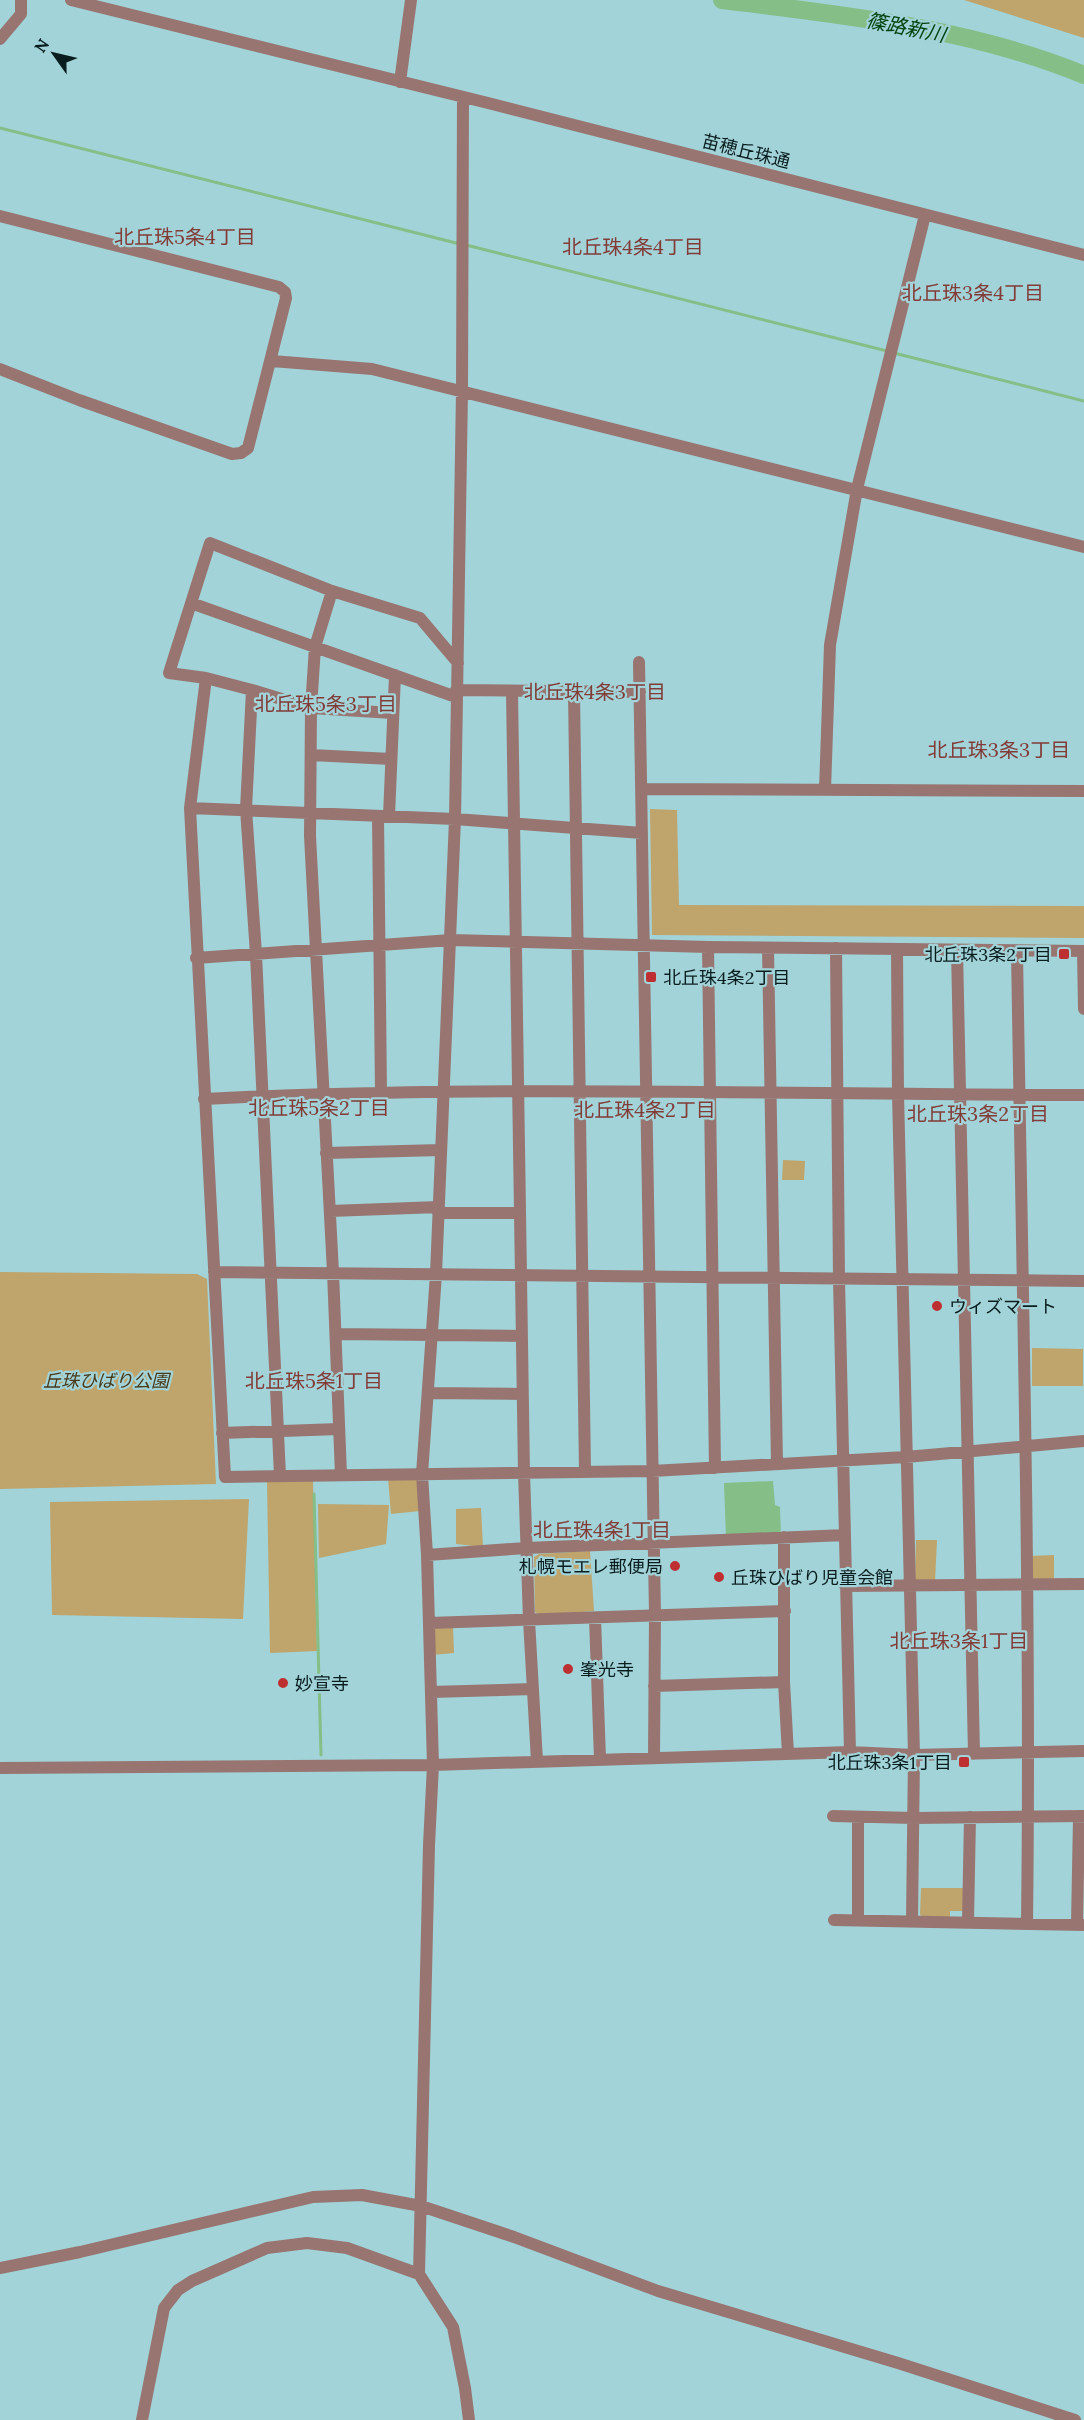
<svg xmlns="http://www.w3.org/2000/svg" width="1084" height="2420" font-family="Lora,'Noto Sans JP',serif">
  <rect width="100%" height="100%" fill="#a2d3d8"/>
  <path fill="#bfa46b" d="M 962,0 L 1084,0 L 1084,38 L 964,0 Z
    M 650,809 L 677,810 L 679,905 L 1084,906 L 1084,938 L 652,935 Z
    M 783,1160 L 805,1161 L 804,1180 L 782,1180 Z
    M 0,1272 L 197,1274 L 207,1279 L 216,1484 L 0,1489 Z
    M 1032,1348 L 1083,1349 L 1083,1386 L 1032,1386 Z
    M 388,1478 L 418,1479 L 420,1511 L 391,1514 Z
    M 313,1481 L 317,1651 L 270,1653 L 267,1482 Z
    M 249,1499 L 243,1619 L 52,1615 L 50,1502 Z
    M 318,1504 L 389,1505 L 386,1544 L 319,1558 Z
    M 481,1508 L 483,1547 L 456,1544 L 456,1509 Z
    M 916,1540 L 937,1540 L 935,1582 L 915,1581 Z
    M 590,1551 L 594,1611 L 540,1615 L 535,1612 L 534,1557 L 539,1554 Z
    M 1054,1555 L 1054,1581 L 1029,1582 L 1029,1556 Z
    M 431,1625 L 453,1626 L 454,1653 L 432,1655 Z
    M 921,1888 L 964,1888 L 964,1911 L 950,1911 L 950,1917 L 925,1917 L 920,1915 Z"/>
  <path fill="#85be86" d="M 773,1481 L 775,1505 L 780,1507 L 781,1536 L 726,1538 L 724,1483 Z"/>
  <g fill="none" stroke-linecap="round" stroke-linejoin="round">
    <path stroke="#85be86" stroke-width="3" d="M 0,128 L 460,244
      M 466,245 L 887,351
      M 894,353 L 1084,401
      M 314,1494 L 321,1755"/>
    <path stroke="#85be86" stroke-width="18" d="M 722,0 C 844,15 970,28 1084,75"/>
    <path stroke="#987571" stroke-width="12" d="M 71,0 L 488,103 L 1084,255
      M 0,39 L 21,14 L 21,0
      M 400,82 L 411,0
      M 0,216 L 279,287 L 285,292 L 286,298 L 248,448 L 241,453 L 232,454 L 79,400 L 0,369
      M 272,361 L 372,369 L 1084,547
      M 332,591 L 315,647 L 311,708 L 310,836 L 333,1272 L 341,1475
      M 191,603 L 456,697
      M 639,662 L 655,1615 L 654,1757
      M 206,678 L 190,808 L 225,1477 L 652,1471 L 906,1457 L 1084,1441
      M 252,690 L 246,809 L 256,954 L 280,1476
      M 456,690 L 640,692
      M 512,691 L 524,1473 L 529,1620 L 537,1761
      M 574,692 L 585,1472
      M 393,713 L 311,708 L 252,690 L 206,678 L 169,673 L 210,543 L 332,591 L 420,618 L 458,663
      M 311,755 L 391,759
      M 642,789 L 1084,791
      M 825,790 L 830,645 L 857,489 L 925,215
      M 190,808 L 455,819 L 642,833
      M 378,816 L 381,1093
      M 389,816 L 395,675
      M 708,947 L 715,1468
      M 768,948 L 777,1464
      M 836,948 L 839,1280 L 850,1752
      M 897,949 L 898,1094 L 914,1755 L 912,1921
      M 957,950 L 974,1754
      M 1017,951 C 1022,1275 1031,1599 1027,1923
      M 1083,951 L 1084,1009
      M 196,958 L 451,940 L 708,947 L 1084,951
      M 204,1099 C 497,1084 791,1095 1084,1095
      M 326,1153 L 441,1150
      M 330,1211 L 439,1207
      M 438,1213 L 519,1213
      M 214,1272 L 1084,1281
      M 336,1334 L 522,1336
      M 428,1393 L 522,1394
      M 222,1433 L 339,1429
      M 784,1537 L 784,1682 L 788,1754
      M 427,1555 L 526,1548 L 845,1535
      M 845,1586 L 1084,1584
      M 595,1618 L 600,1759
      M 429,1623 L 785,1611
      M 654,1686 L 784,1682
      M 431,1692 L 533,1689
      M 0,1768 L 433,1765 L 850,1752 L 914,1755 L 1084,1751
      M 833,1816 L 914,1818 L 1084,1816
      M 858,1817 L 858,1920
      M 834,1920 L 1084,1925
      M 968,1922 L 970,1817
      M 1077,1924 L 1079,1816
      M 0,2268 L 80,2252 L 313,2197 L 362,2195 L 421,2206 L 514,2237 L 658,2291 L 898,2363 L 1075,2420
      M 419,2274 L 453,2327 L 465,2388 L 469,2420
      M 142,2420 L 164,2308 L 178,2290 L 192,2281 L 267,2248 L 307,2243 L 347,2248 L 419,2274 L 429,1845 L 433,1765 L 427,1555 L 422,1474 L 436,1274 L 455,819 L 462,392 L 463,98"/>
  </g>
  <g fill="#be2f32" stroke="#a2d3d8" stroke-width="2">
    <rect x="1058" y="948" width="12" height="12" rx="3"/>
    <rect x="645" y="971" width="12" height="12" rx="3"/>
    <circle cx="937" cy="1306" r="6"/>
    <circle cx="675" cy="1566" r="6"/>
    <circle cx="719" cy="1577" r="6"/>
    <circle cx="568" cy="1669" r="6"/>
    <circle cx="283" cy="1683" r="6"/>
    <rect x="958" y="1756" width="12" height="12" rx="3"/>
  </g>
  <g text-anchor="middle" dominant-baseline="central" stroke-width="4.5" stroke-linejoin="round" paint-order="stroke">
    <g font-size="18" fill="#091d1f" stroke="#a2d3d8">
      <text transform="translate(746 151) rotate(14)">苗穂丘珠通</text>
    </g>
    <g font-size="18" fill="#091d1f" stroke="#a2d3d8" text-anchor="start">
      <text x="1052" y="954" text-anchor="end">北丘珠3条2丁目</text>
      <text x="663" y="977">北丘珠4条2丁目</text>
      <text x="949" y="1306">ウィズマート</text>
      <text x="663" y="1566" text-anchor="end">札幌モエレ郵便局</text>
      <text x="731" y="1577">丘珠ひばり児童会館</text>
      <text x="580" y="1669">峯光寺</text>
      <text x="295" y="1683">妙宣寺</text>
      <text x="952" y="1762" text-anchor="end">北丘珠3条1丁目</text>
    </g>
    <g font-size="18" font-style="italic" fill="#483919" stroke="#a2d3d8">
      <text x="106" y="1380">丘珠ひばり公園</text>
    </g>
    <g font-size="20" font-style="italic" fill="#03440e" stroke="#a2d3d8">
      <text transform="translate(906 27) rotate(11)">篠路新川</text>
    </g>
    <g font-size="20" fill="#833b37" stroke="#a2d3d8">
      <text x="185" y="236">北丘珠5条4丁目</text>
      <text x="633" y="246">北丘珠4条4丁目</text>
      <text x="973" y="292">北丘珠3条4丁目</text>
      <text x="595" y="691">北丘珠4条3丁目</text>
      <text x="326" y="703">北丘珠5条3丁目</text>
      <text x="999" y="749">北丘珠3条3丁目</text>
      <text x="319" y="1107">北丘珠5条2丁目</text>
      <text x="645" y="1109">北丘珠4条2丁目</text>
      <text x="978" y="1113">北丘珠3条2丁目</text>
      <text x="314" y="1380">北丘珠5条1丁目</text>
      <text x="602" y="1529">北丘珠4条1丁目</text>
      <text x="959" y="1640">北丘珠3条1丁目</text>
    </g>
  </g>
  <g transform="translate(54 54) rotate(304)" stroke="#a2d3d8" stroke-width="4.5" paint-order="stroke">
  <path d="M0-4.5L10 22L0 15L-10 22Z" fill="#091d1f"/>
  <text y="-9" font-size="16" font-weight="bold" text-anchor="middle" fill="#091d1f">N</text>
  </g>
</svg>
